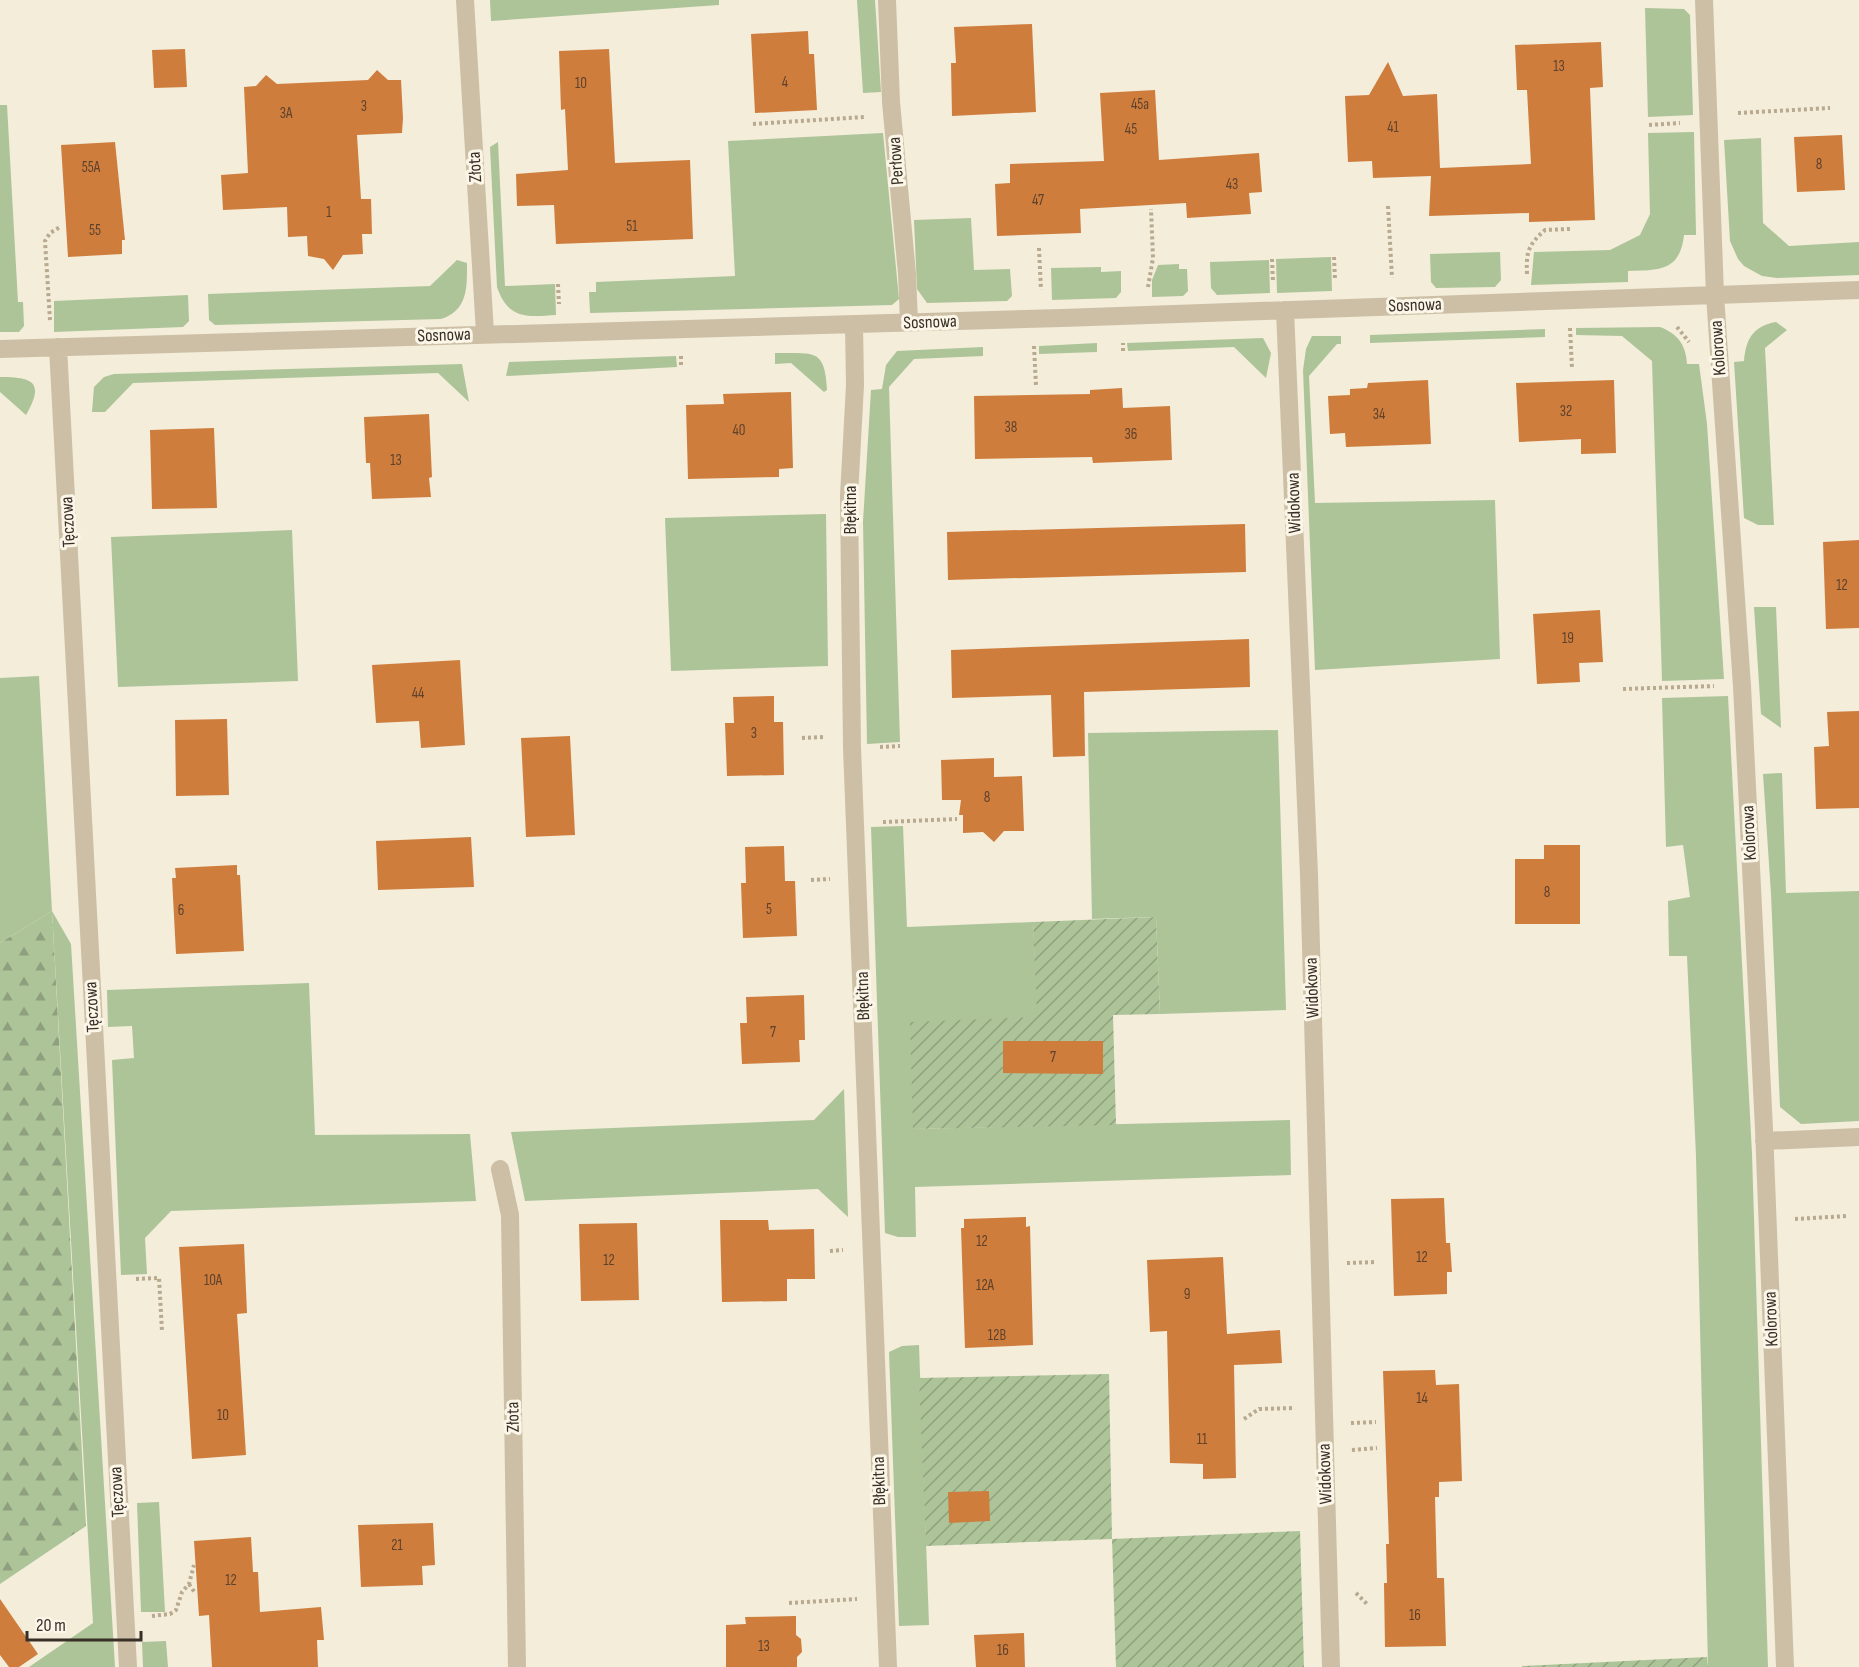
<svg xmlns="http://www.w3.org/2000/svg" width="1859" height="1667" font-family="'Sofia Sans Condensed',sans-serif">
  <defs>
    <pattern id="forest-firs" width="22" height="20" patternUnits="userSpaceOnUse" patternTransform="scale(1.5)"><rect width="22" height="20" fill="#adc499"/><path d="M5 1l3.5 6h-7zM16 11l3.5 6h-7z" fill="#8ea07d"/></pattern>
    <pattern id="garden-furrows" width="10" height="10" patternUnits="userSpaceOnUse" patternTransform="scale(1.5)"><rect width="10" height="10" fill="#adc499"/><path d="M-1 1l2-2M0 10L10 0M9 11l2-2" fill="none" stroke="#8ea07d"/></pattern>
  </defs>
  <rect width="100%" height="100%" fill="#f3edda"/>
  <path fill="#adc499" d="M 490,0 L 719,0 L 719,5 L 491,21 Z
    M 857,0 L 875,0 L 881,92 L 863,93 Z
    M 1645,8 L 1684,9 L 1690,15 L 1693,115 L 1648,117 Z
    M 0,105 L 7,105 L 18,302 L 23,302 L 24,326 L 19,332 L 0,332 Z
    M 1694,132 L 1696,235 L 1684,235 C 1680,272 1658,270 1628,271 L 1628,282 L 1531,285 L 1534,252 L 1610,250 L 1640,235 L 1650,214 L 1648,133 Z
    M 883,133 L 899,299 L 892,305 L 590,313 L 589,292 L 596,292 L 596,282 L 735,276 L 728,141 Z
    M 1761,138 L 1763,223 L 1789,246 L 1859,242 L 1859,275 L 1777,278 L 1762,276 L 1744,266 L 1738,259 L 1730,241 L 1724,140 Z
    M 498,142 L 505,286 L 555,284 L 556,315 C 526,317 508,319 497,287 L 490,147 Z
    M 971,218 L 974,270 L 1010,269 L 1012,296 L 1007,301 L 927,303 L 917,289 L 914,220 Z
    M 1500,252 L 1501,280 L 1495,287 L 1436,288 L 1431,282 L 1430,254 Z
    M 1331,257 L 1332,291 L 1277,293 L 1276,259 Z
    M 457,260 L 467,263 C 467,288 468,310 441,319 L 215,325 L 209,320 L 208,294 L 430,286 Z
    M 1269,260 L 1270,293 L 1217,295 L 1211,288 L 1210,262 Z
    M 1179,264 L 1179,269 L 1187,269 L 1188,291 L 1183,296 L 1152,297 L 1152,280 L 1158,265 Z
    M 1101,267 L 1101,272 L 1121,271 L 1121,292 L 1116,298 L 1052,300 L 1051,268 Z
    M 188,295 L 189,321 L 183,327 L 54,332 L 54,301 Z
    M 1776,322 L 1787,330 L 1765,348 L 1774,525 L 1758,525 L 1744,518 L 1734,362 L 1744,361 C 1746,339 1753,326 1776,322 Z
    M 1660,327 C 1678,334 1686,345 1687,364 L 1699,364 L 1707,424 L 1724,679 L 1662,681 L 1652,361 L 1622,336 L 1576,335 L 1576,328 Z
    M 1545,329 L 1545,337 L 1370,343 L 1370,335 Z
    M 1312,336 L 1341,336 L 1341,344 L 1337,344 L 1309,376 L 1315,503 L 1495,500 L 1500,659 L 1315,670 L 1303,370 L 1306,349 Z
    M 1263,338 L 1271,353 L 1266,378 L 1234,347 L 1128,351 L 1127,343 Z
    M 1097,343 L 1097,352 L 1039,354 L 1039,346 Z
    M 983,347 L 983,356 L 914,359 L 889,387 L 900,742 L 867,744 L 863,522 L 871,390 L 882,389 L 886,365 L 897,351 Z
    M 775,353 C 813,354 825,347 827,390 L 824,392 L 791,363 L 775,364 Z
    M 676,356 L 677,367 L 506,376 L 509,362 Z
    M 462,364 L 469,402 L 438,373 L 133,383 L 105,412 L 92,412 L 94,387 L 104,377 L 114,374 Z
    M 0,377 C 33,377 45,382 26,415 L 0,392 Z
    M 826,514 L 828,666 L 671,671 L 665,518 Z
    M 292,530 L 298,681 L 118,687 L 111,537 Z
    M 1754,607 L 1776,607 L 1781,728 L 1761,714 Z
    M 39,676 L 52,911 L 71,944 L 115,1667 L 29,1667 L 93,1623 L 52,911 L 0,943 L 0,678 Z
    M 1728,696 L 1752,1154 L 1768,1667 L 1708,1667 L 1696,1156 L 1687,956 L 1669,956 L 1668,901 L 1690,897 L 1683,845 L 1666,847 L 1662,698 Z
    M 1278,730 L 1286,1010 L 1160,1014 L 1156,917 L 1092,919 L 1088,733 Z
    M 1782,773 L 1786,893 L 1859,891 L 1859,1121 L 1801,1124 L 1780,1107 L 1771,894 L 1763,774 Z
    M 903,826 L 907,927 L 1033,922 L 1038,1017 L 913,1129 L 1290,1120 L 1291,1175 L 915,1187 L 916,1237 L 898,1237 L 885,1233 L 871,827 Z
    M 309,983 L 315,1135 L 470,1134 L 476,1201 L 171,1211 L 145,1238 L 147,1274 L 121,1275 L 112,1060 L 134,1058 L 132,1026 L 108,1027 L 107,990 Z
    M 844,1089 L 848,1217 L 818,1189 L 525,1201 L 511,1132 L 814,1120 Z
    M 919,1345 L 929,1625 L 899,1626 L 889,1352 L 902,1346 Z
    M 159,1502 L 165,1612 L 141,1612 L 137,1503 Z
    M 166,1641 L 168,1667 L 143,1667 L 142,1642 Z"/>
  <path fill="url(#forest-firs)" d="M 52,911 L 86,1526 L 0,1584 L 0,943 Z"/>
  <path fill="url(#garden-furrows)" d="M 1156,917 L 1160,1014 L 1113,1015 L 1116,1125 L 913,1129 L 910,1022 L 1037,1017 L 1033,922 Z
    M 1109,1374 L 1112,1539 L 1300,1531 L 1304,1667 L 1116,1667 L 1112,1539 L 926,1546 L 919,1378 Z
    M 1707,1657 L 1708,1667 L 1522,1667 L 1522,1666 Z"/>
  <path fill="#cf7d3d" d="M 1032,24 L 1036,112 L 952,116 L 951,63 L 956,63 L 954,27 Z
    M 808,31 L 809,54 L 814,54 L 817,110 L 755,113 L 751,34 Z
    M 1601,42 L 1603,87 L 1590,88 L 1595,220 L 1529,222 L 1529,213 L 1429,216 L 1431,176 L 1373,178 L 1372,161 L 1348,162 L 1345,96 L 1369,95 L 1388,62 L 1403,96 L 1437,94 L 1440,168 L 1531,164 L 1527,90 L 1517,90 L 1515,45 Z
    M 185,49 L 187,87 L 154,88 L 152,50 Z
    M 609,49 L 615,163 L 690,160 L 693,239 L 556,244 L 554,205 L 517,206 L 516,174 L 568,170 L 565,109 L 561,110 L 559,51 Z
    M 377,70 L 388,80 L 401,80 L 403,118 L 402,133 L 357,135 L 361,199 L 371,199 L 372,234 L 362,234 L 363,254 L 343,255 L 333,270 L 324,259 L 308,256 L 307,236 L 288,237 L 287,207 L 223,210 L 221,175 L 248,173 L 244,87 L 256,86 L 266,75 L 277,84 L 368,80 Z
    M 1155,90 L 1159,160 L 1259,153 L 1262,192 L 1249,193 L 1251,214 L 1187,218 L 1186,203 L 1080,209 L 1081,233 L 997,236 L 995,184 L 1010,183 L 1010,164 L 1104,161 L 1100,93 Z
    M 1842,135 L 1845,190 L 1797,192 L 1794,137 Z
    M 115,142 L 125,240 L 122,240 L 122,254 L 68,257 L 61,145 Z
    M 1428,380 L 1431,444 L 1346,447 L 1345,433 L 1330,434 L 1328,396 L 1350,395 L 1350,389 L 1367,388 L 1368,383 Z
    M 1614,380 L 1616,453 L 1581,454 L 1581,439 L 1519,442 L 1516,383 Z
    M 1122,388 L 1123,408 L 1170,406 L 1172,460 L 1093,463 L 1092,457 L 975,459 L 974,396 L 1090,394 L 1090,390 Z
    M 791,392 L 793,468 L 779,469 L 779,477 L 688,479 L 686,405 L 724,404 L 723,394 Z
    M 429,414 L 432,477 L 429,478 L 431,497 L 372,499 L 370,463 L 366,463 L 364,417 Z
    M 214,428 L 217,508 L 152,509 L 150,430 Z
    M 1245,524 L 1246,572 L 948,580 L 947,532 Z
    M 1859,540 L 1859,628 L 1826,629 L 1823,542 Z
    M 1600,610 L 1603,662 L 1579,663 L 1580,682 L 1537,684 L 1533,614 Z
    M 1249,639 L 1250,687 L 1084,692 L 1085,756 L 1053,757 L 1051,695 L 952,698 L 951,650 Z
    M 460,660 L 465,745 L 421,748 L 419,721 L 376,723 L 372,665 Z
    M 774,696 L 774,722 L 783,722 L 784,775 L 727,776 L 725,723 L 734,723 L 733,697 Z
    M 1859,711 L 1859,808 L 1816,809 L 1814,747 L 1829,746 L 1827,712 Z
    M 227,719 L 229,795 L 176,796 L 175,720 Z
    M 570,736 L 575,835 L 526,837 L 521,738 Z
    M 994,758 L 994,777 L 1022,776 L 1024,831 L 1004,831 L 994,842 L 983,832 L 963,833 L 963,815 L 959,815 L 961,800 L 942,800 L 941,760 Z
    M 471,837 L 474,887 L 378,890 L 376,841 Z
    M 1544,845 L 1580,845 L 1580,924 L 1515,924 L 1515,859 L 1544,859 Z
    M 784,846 L 785,881 L 795,881 L 797,936 L 743,938 L 741,883 L 746,883 L 745,847 Z
    M 237,865 L 237,875 L 240,875 L 244,951 L 176,954 L 172,878 L 176,878 L 175,868 Z
    M 804,995 L 805,1040 L 799,1040 L 800,1062 L 742,1064 L 740,1023 L 747,1023 L 746,997 Z
    M 1003,1041 L 1103,1041 L 1103,1074 L 1003,1073 Z
    M 1444,1198 L 1446,1243 L 1450,1243 L 1452,1272 L 1447,1272 L 1447,1294 L 1394,1296 L 1391,1199 Z
    M 1026,1217 L 1026,1227 L 1030,1226 L 1033,1345 L 965,1348 L 961,1228 L 964,1228 L 964,1219 Z
    M 720,1220 L 768,1220 L 769,1230 L 814,1229 L 815,1279 L 787,1279 L 787,1301 L 722,1302 Z
    M 637,1223 L 639,1300 L 581,1301 L 579,1224 Z
    M 244,1244 L 247,1313 L 237,1314 L 246,1455 L 192,1459 L 179,1247 Z
    M 1223,1257 L 1227,1334 L 1280,1330 L 1282,1363 L 1234,1365 L 1236,1478 L 1203,1479 L 1203,1464 L 1170,1463 L 1167,1331 L 1150,1332 L 1147,1260 Z
    M 1435,1370 L 1436,1385 L 1459,1384 L 1462,1481 L 1439,1482 L 1439,1497 L 1435,1497 L 1437,1578 L 1444,1578 L 1446,1646 L 1385,1647 L 1384,1583 L 1387,1583 L 1386,1544 L 1389,1544 L 1383,1371 Z
    M 989,1491 L 990,1521 L 949,1523 L 948,1492 Z
    M 433,1523 L 435,1565 L 422,1566 L 423,1585 L 361,1587 L 358,1525 Z
    M 251,1537 L 253,1572 L 258,1572 L 260,1612 L 321,1607 L 324,1640 L 317,1640 L 318,1667 L 212,1667 L 209,1615 L 199,1616 L 194,1541 Z
    M 0,1599 L 38,1654 L 19,1667 L 9,1667 L 0,1655 Z
    M 796,1616 L 796,1635 L 801,1639 L 802,1652 L 797,1657 L 797,1667 L 726,1667 L 726,1625 L 746,1624 L 745,1617 Z
    M 1024,1633 L 1025,1667 L 976,1667 L 974,1635 Z"/>
  <g fill="none" stroke-linecap="round" stroke-linejoin="round">
    <path stroke="#b8a98f" stroke-width="4" stroke-dasharray="3 3" stroke-linecap="butt" d="M 1738,113 L 1830,108
      M 753,124 L 864,117
      M 1649,125 L 1680,123
      M 1388,206 L 1392,278
      M 1039,248 L 1041,290
      M 1334,257 L 1335,280
      M 1272,259 L 1273,282
      M 1527,274 C 1526,252 1528,245 1545,230 L 1570,229
      M 558,284 L 559,304
      M 1148,287 L 1153,258 L 1151,209
      M 50,320 L 45,241 L 50,233 L 60,227
      M 1677,327 L 1689,342
      M 1570,328 L 1572,369
      M 1034,346 L 1036,386
      M 1123,351 L 1123,343
      M 681,356 L 681,367
      M 1623,689 L 1714,686
      M 802,738 L 824,737
      M 880,747 L 900,746
      M 883,822 L 957,819
      M 811,880 L 830,879
      M 1795,1219 L 1847,1216
      M 830,1251 L 843,1250
      M 1347,1263 L 1377,1262
      M 136,1279 L 159,1278 L 162,1331
      M 1244,1419 L 1259,1409 L 1295,1408
      M 1351,1423 L 1376,1422
      M 1352,1450 L 1377,1448
      M 189,1584 L 195,1593
      M 1356,1593 L 1368,1605
      M 789,1603 L 857,1599
      M 152,1616 L 170,1614 L 176,1610 L 182,1592 L 189,1584 L 194,1565"/>
    <path stroke="#ccbfa5" stroke-width="18" d="M 465,0 L 485,333
      M 887,0 L 891,102 L 907,274 L 909,322
      M 1704,0 L 1715,295 L 1742,686 L 1764,1129 L 1785,1667
      M 1285,310 L 1309,875 L 1331,1667
      M 854,324 L 855,385 L 849,496 L 852,748 L 888,1667
      M 58,347 L 128,1667
      M 0,349 L 1062,318 L 1859,290
      M 1764,1141 L 1859,1137
      M 500,1169 L 510,1215 L 517,1667"/>
  </g>
  <g text-anchor="middle" dominant-baseline="central" stroke-width="6" stroke-linejoin="round" paint-order="stroke">
    <g font-size="15" fill="#5e422c">
      <text x="1559" y="66">13</text>
      <text x="785" y="82">4</text>
      <text x="581" y="83">10</text>
      <text x="1140" y="104">45a</text>
      <text x="364" y="106">3</text>
      <text x="286" y="113">3A</text>
      <text x="1393" y="127">41</text>
      <text x="1131" y="129">45</text>
      <text x="1819" y="164">8</text>
      <text x="91" y="167">55A</text>
      <text x="1232" y="184">43</text>
      <text x="1038" y="200">47</text>
      <text x="329" y="212">1</text>
      <text x="632" y="226">51</text>
      <text x="95" y="230">55</text>
      <text x="1566" y="411">32</text>
      <text x="1379" y="414">34</text>
      <text x="1011" y="427">38</text>
      <text x="739" y="430">40</text>
      <text x="1131" y="434">36</text>
      <text x="396" y="460">13</text>
      <text x="1842" y="585">12</text>
      <text x="1568" y="638">19</text>
      <text x="418" y="693">44</text>
      <text x="754" y="733">3</text>
      <text x="987" y="797">8</text>
      <text x="1547" y="892">8</text>
      <text x="769" y="909">5</text>
      <text x="181" y="910">6</text>
      <text x="773" y="1032">7</text>
      <text x="1053" y="1057">7</text>
      <text x="982" y="1241">12</text>
      <text x="1422" y="1257">12</text>
      <text x="609" y="1260">12</text>
      <text x="213" y="1280">10A</text>
      <text x="985" y="1285">12A</text>
      <text x="1187" y="1294">9</text>
      <text x="997" y="1335">12B</text>
      <text x="1422" y="1398">14</text>
      <text x="223" y="1415">10</text>
      <text x="1202" y="1439">11</text>
      <text x="397" y="1545">21</text>
      <text x="231" y="1580">12</text>
      <text x="1415" y="1615">16</text>
      <text x="764" y="1646">13</text>
      <text x="1003" y="1650">16</text>
    </g>
    <g font-size="18" fill="#382f27" stroke="#fbf6e7">
      <text transform="translate(896 161) rotate(-94)">Perłowa</text>
      <text transform="translate(475 167) rotate(-93)">Złota</text>
      <text transform="translate(1415 305) rotate(-2)">Sosnowa</text>
      <text transform="translate(930 322) rotate(-2)">Sosnowa</text>
      <text transform="translate(444 335) rotate(-2)">Sosnowa</text>
      <text transform="translate(1718 348) rotate(-94)">Kolorowa</text>
      <text transform="translate(1294 503) rotate(-92)">Widokowa</text>
      <text transform="translate(850 510) rotate(-90)">Błękitna</text>
      <text transform="translate(68 522) rotate(-93)">Tęczowa</text>
      <text transform="translate(1749 833) rotate(-93)">Kolorowa</text>
      <text transform="translate(1312 988) rotate(-92)">Widokowa</text>
      <text transform="translate(863 996) rotate(-92)">Błękitna</text>
      <text transform="translate(92 1007) rotate(-93)">Tęczowa</text>
      <text transform="translate(1771 1319) rotate(-92)">Kolorowa</text>
      <text transform="translate(513 1417) rotate(-91)">Złota</text>
      <text transform="translate(1325 1474) rotate(-92)">Widokowa</text>
      <text transform="translate(879 1481) rotate(-92)">Błękitna</text>
      <text transform="translate(117 1492) rotate(-93)">Tęczowa</text>
    </g>
  </g>
  <path d="M27 1631v9h114v-9" fill="none" stroke="#382f27" stroke-width="3"/>
  <text x="36" y="1631" font-size="18" fill="#382f27" stroke="#fbf6e7" stroke-width="4.5" paint-order="stroke">20 m</text>
</svg>
